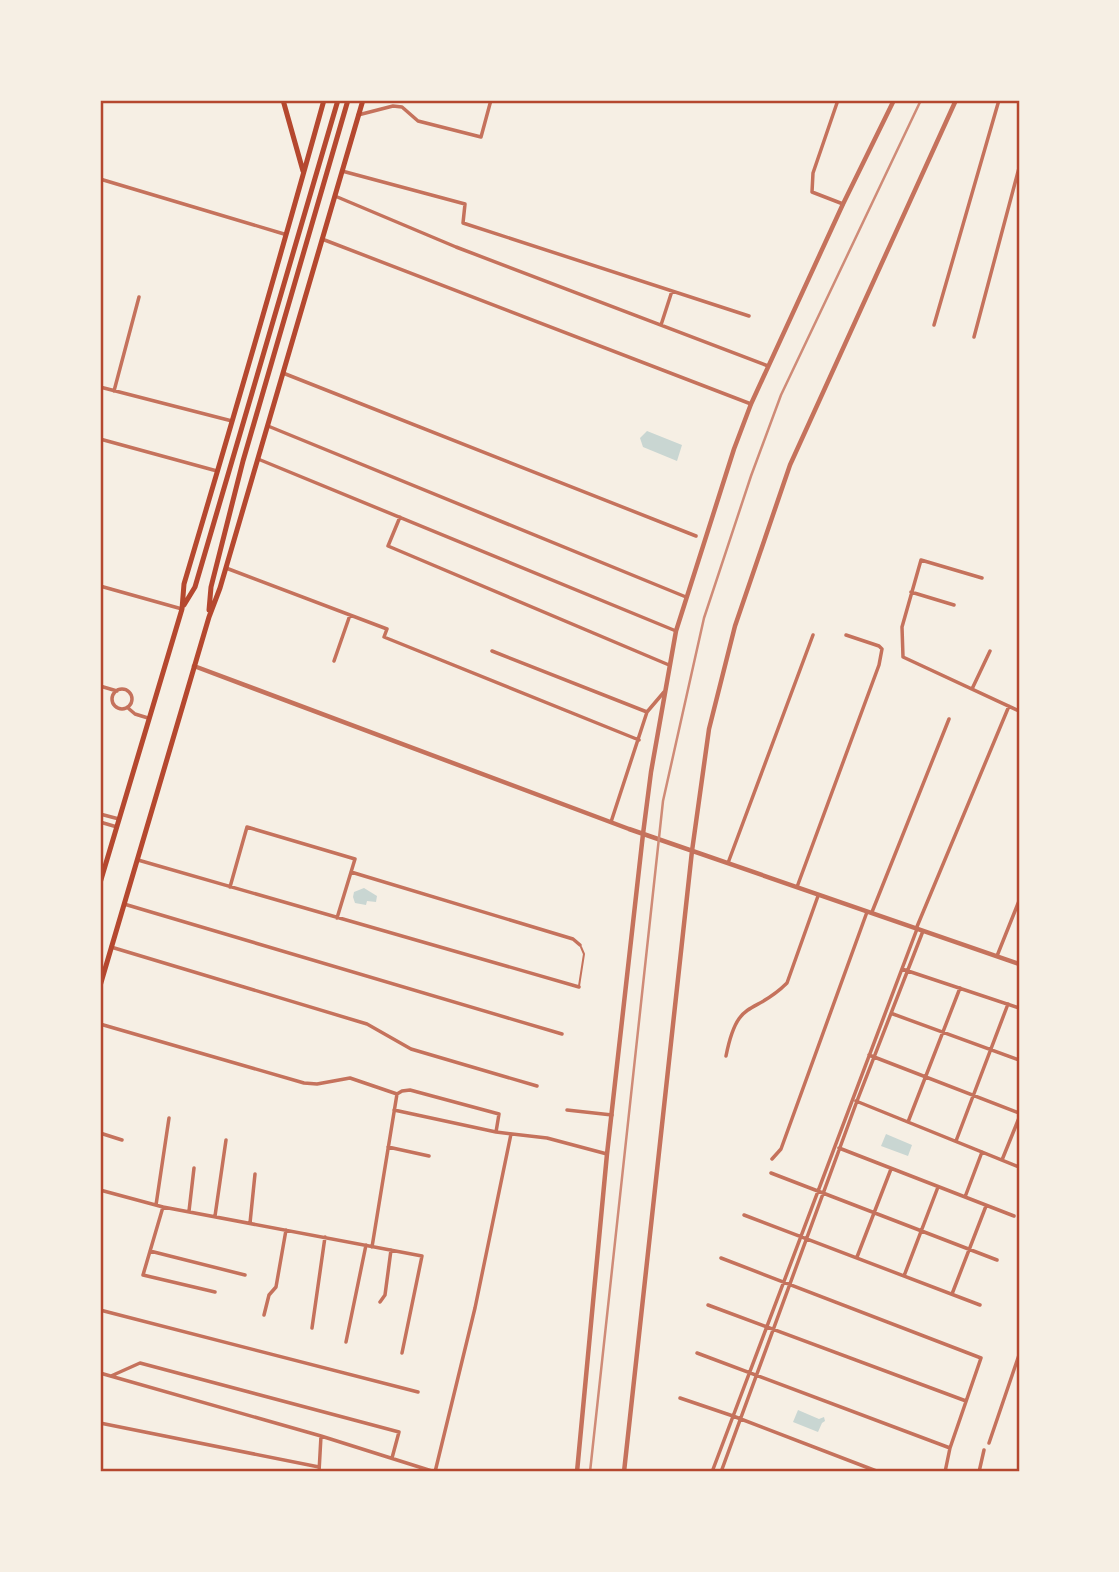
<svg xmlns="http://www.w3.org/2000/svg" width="1119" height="1572" font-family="'DejaVu Sans',sans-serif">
  <rect width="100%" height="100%" fill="#f6efe4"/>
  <path fill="#c9d6d2" d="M 647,431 L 682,445 L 677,461 L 643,447 L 640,438 Z
    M 364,888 L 377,896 L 376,902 L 367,901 L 366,905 L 355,903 L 353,897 L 354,892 Z
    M 886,1134 L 912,1145 L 908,1156 L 881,1146 Z
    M 798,1410 L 819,1419 L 824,1417 L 825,1421 L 822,1423 L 818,1432 L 793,1422 Z"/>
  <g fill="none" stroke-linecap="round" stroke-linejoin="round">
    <path stroke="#c5725c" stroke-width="2" d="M 579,986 L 584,954 L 581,947"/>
    <path stroke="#c5725c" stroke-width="3.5" d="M 838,100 L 813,173 L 812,192 L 843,204
      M 358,115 L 393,106 L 402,107 L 418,121 L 481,137 L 491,100
      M 342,171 L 465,204 L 463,223 L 749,316
      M 100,179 L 284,234
      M 335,196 L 456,247 L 768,366
      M 322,239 L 751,404
      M 661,325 L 672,291
      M 934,325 L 999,100
      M 974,337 L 1019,168
      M 283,373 L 696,536
      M 100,387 L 232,421
      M 114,391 L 139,297
      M 268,426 L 686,597
      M 100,439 L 217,471
      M 258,459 L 676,631
      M 400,517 L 388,546 L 669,665
      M 226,568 L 387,629 L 384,637 L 639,740
      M 982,578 L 921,560 L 902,627 L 903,657 L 1019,711
      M 100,586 L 182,609
      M 911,592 L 954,605
      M 492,651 L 647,712
      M 334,661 L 350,615
      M 100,686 L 117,691
      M 972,689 L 990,651
      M112 699a10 10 0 1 1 20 0a10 10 0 1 1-20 0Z
      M 128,708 L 135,714 L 148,718
      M 100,814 L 119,819
      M 100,822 L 117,827
      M 611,822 L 647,712 L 664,692
      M 138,860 L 579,987
      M 728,863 L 813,635
      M 351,872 L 573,939 L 580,945
      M 230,887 L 247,827 L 355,859 L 337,918
      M 797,887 L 879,665 L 882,649 L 879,646 L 846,635
      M 124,904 L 562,1034
      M 872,912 L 949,719
      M 916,929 L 1009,706
      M 111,947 L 367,1024 L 411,1049 L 537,1086
      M 997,956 L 1019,901
      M 902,969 L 1019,1008
      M 893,1014 L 1019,1060
      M 100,1024 L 304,1083 L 317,1084 L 350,1078 L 397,1094 L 402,1091 L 410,1090 L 499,1114 L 496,1132
      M 869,1055 L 1019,1113
      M 726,1056 C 738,996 753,1017 787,983 L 818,896
      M 856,1101 L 1019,1167
      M 394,1110 L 496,1132 L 547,1138 L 607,1154
      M 567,1110 L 612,1115
      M 908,1122 L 960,988
      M 100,1133 L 122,1140
      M 956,1141 L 1008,1004
      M 388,1147 L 429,1156
      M 839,1148 L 1014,1216
      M 772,1159 L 781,1149 L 867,912
      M 1002,1160 L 1019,1118
      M 771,1173 L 997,1260
      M 100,1190 L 163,1207 L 422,1256 L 402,1353
      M 965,1197 L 982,1152
      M 156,1205 L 169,1118
      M 163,1207 L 143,1275 L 215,1292
      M 189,1211 L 194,1168
      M 744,1215 L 980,1305
      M 215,1216 L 226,1140
      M 250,1223 L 255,1174
      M 372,1247 L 397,1094
      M 150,1251 L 245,1275
      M 857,1257 L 891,1169
      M 721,1258 L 981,1358 L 950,1448 L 945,1472
      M 904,1276 L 938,1187
      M 952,1294 L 986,1206
      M 380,1302 L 385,1295 L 391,1250
      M 708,1305 L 966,1401
      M 100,1310 L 418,1392
      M 264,1315 L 269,1295 L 276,1287 L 286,1230
      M 312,1328 L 325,1237
      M 346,1342 L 366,1245
      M 697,1353 L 950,1448
      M 100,1373 L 321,1436 L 435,1472
      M 111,1376 L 140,1363 L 399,1432 L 392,1458
      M 680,1398 L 733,1416 L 879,1472
      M 100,1423 L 319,1467
      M 989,1443 L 1019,1355
      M 319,1472 L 321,1436
      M 435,1472 L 475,1308 L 511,1134
      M 712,1472 L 917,929
      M 721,1472 L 857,1101 L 923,931
      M 979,1472 L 984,1450"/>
    <path stroke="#c5725c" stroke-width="4.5" d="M 194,666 L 629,829 L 1019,964
      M 577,1472 L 607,1154 L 643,834 L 651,772 L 676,631 L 734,449 L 751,404 L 843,204 L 894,100
      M 624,1472 L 692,851 L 709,729 L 735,626 L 790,465 L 956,100"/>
    <path stroke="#b5482f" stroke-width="5" d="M 283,100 L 303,171
      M 184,605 L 195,587 L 338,100
      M 209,610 L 211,587 L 243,461 L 348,100
      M 100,883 L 182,609 L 184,584 C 232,423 279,262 324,100
      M 100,986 L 209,617 L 220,588 L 363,100"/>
    <path stroke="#cf8b77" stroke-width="2.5" d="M 590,1472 L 663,801 L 704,618 L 751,476 L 781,395 L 921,100"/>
  </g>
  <rect width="1119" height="1572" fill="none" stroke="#f6efe4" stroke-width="203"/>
  <rect x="102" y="102" width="916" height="1368" fill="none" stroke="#b5482f" stroke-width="2.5"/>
</svg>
